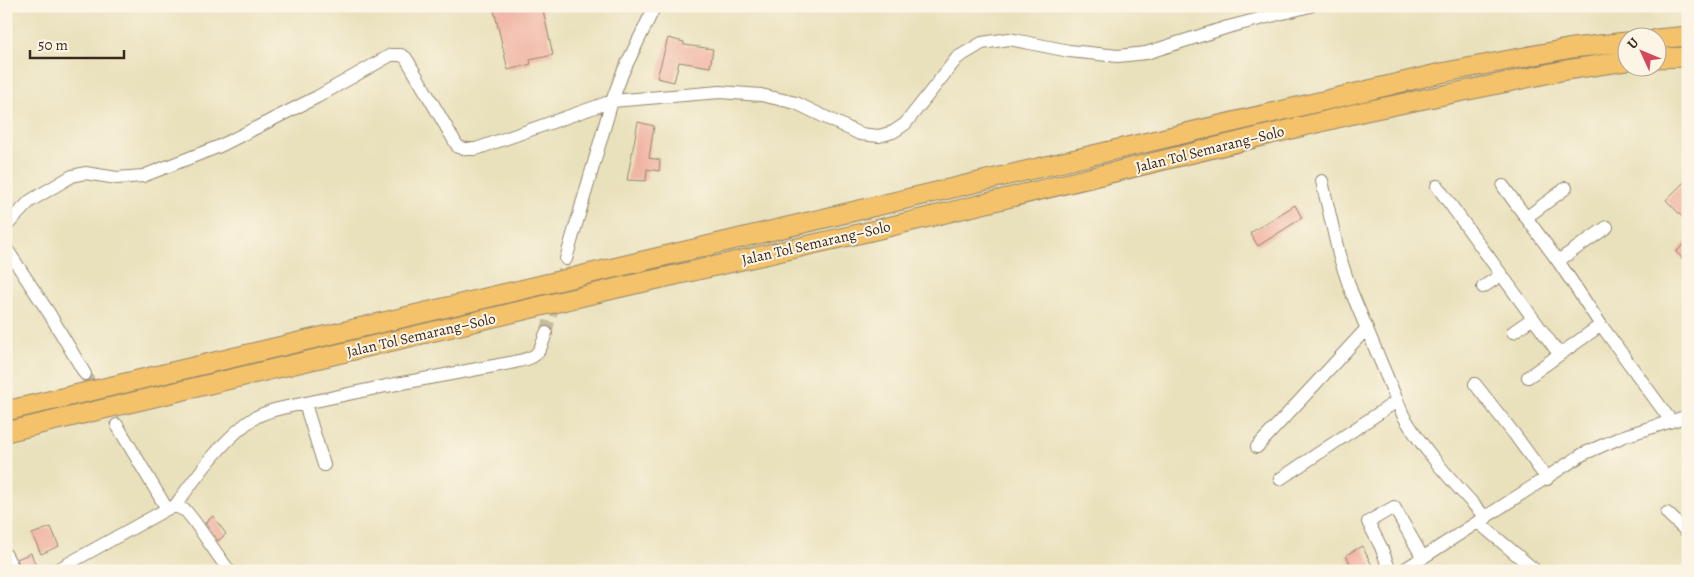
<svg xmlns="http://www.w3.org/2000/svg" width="1694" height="577" font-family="Alegreya,serif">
  <rect width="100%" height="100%" fill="#fcf5e5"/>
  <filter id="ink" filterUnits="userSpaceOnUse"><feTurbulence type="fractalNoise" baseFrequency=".02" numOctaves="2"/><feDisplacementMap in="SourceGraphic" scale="10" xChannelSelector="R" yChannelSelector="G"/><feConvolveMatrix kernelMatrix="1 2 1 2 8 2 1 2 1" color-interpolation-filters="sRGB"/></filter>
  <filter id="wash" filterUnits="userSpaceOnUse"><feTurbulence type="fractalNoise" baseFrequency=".0096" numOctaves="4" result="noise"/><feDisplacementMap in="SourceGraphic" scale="20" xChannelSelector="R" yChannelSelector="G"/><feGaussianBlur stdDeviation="1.12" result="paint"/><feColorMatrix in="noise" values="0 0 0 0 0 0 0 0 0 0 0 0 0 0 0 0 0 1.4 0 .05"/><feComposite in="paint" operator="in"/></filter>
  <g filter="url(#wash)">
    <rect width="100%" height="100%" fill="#e9e1bc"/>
    <g id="blocks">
      <path fill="#f0b2a2" d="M 493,6 L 542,6 L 553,55 L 530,60 L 531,64 L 508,70 Z
        M 668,38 L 684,42 L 684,45 L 713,49 L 710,67 L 679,62 L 674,82 L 657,78 Z
        M 638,122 L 654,126 L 649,158 L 660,160 L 659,171 L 647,169 L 646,181 L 627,180 Z
        M 1688,178 L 1688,223 L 1666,200 Z
        M 1295,205 L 1302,218 L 1258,246 L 1250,233 Z
        M 1688,240 L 1688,264 L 1676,252 Z
        M 213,516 L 226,534 L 218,541 L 205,523 Z
        M 51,527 L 59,546 L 41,554 L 32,534 Z
        M 1362,546 L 1375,571 L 1354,571 L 1346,555 Z
        M 31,553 L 38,571 L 22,571 L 17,559 Z"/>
    </g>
  </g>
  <g filter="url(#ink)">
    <use href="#blocks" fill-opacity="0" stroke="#92866d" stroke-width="1"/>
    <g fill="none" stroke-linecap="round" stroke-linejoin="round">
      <path stroke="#c6bc9c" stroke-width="12" stroke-dasharray="12 6" stroke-linecap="butt" d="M 546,333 L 566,259
        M 85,374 L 117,425"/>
      <g stroke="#92866d" stroke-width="14">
        <path id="minor" d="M 1322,181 L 1339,255 L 1351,291 L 1403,415 C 1425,453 1457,486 1486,518
          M 1437,186 L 1559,354
          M 1503,186 L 1558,261 L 1601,325 L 1671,421
          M 1527,217 L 1566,188
          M 6,226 L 30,201 L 72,176 L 85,173 L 117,178 L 143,176 L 220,146 L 317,97 L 391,55 L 401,55 L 406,58 L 458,147 L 466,149 L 476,149 L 612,101 L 720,92 L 761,95 L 796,103 L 860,134 L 879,136 L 893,132 L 905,124 L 957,58 L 982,43 L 1009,39 L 1069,51 L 1118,56 L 1146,53 L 1228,27 L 1310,6
          M 6,248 L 49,313 L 85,374
          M 566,259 L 612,101 L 622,74 L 655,6
          M 1558,261 L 1607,227
          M 1483,287 L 1501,275
          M 1513,332 L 1533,318
          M 1528,377 L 1601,325
          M 1475,384 L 1515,435 L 1547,479
          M 305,404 L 324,465
          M 117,425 L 167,509
          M 1257,447 L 1367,328
          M 1280,479 L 1397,401
          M 175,506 C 196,477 226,435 256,417 C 264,413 273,410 282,408 L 386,386 L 510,363 C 535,357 538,359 546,333
          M 1667,513 L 1688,533
          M 1479,523 L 1536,571
          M 6,555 L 14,571
          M 55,571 L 167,509 L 175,506 L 186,511 L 194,521 L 229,571
          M 1390,571 L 1381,547 L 1368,522 L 1394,507 L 1423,558
          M 1402,571 L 1583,454 L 1624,436 L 1688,416"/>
      </g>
      <g stroke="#92866d" stroke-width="21">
        <path id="highway" d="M 1656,39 L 1688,36
          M 1656,58 L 1688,57
          M 6,411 L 1441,73 L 1572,48 L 1626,42
          M 6,432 L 622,287 L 867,232 L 1366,111 L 1566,70 L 1626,61"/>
      </g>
      <use href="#minor" stroke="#fff" stroke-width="12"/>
      <use href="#highway" stroke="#f3c26a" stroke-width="19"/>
    </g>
  </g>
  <g text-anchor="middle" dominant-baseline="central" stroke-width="4" stroke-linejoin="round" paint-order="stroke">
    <g font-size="15" fill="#3b2a1e" stroke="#fcf5e5">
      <text transform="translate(1210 149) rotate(-14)">Jalan Tol Semarang–Solo</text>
      <text transform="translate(816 243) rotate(-13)">Jalan Tol Semarang–Solo</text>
      <text transform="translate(421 335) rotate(-13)">Jalan Tol Semarang–Solo</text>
    </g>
  </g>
  <rect width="1694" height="577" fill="none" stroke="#fcf5e5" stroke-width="25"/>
  <g transform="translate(1642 52) rotate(314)"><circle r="24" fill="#fcf5e5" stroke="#afa495"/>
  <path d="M0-4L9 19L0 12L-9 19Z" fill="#d1495b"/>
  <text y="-8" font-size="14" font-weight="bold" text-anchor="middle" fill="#3b2a1e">U</text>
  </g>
  <path d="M30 50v8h94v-8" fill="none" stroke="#3b2a1e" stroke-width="2.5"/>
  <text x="38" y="50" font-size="15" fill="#3b2a1e" stroke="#fcf5e5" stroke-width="4" paint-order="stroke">50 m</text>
</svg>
